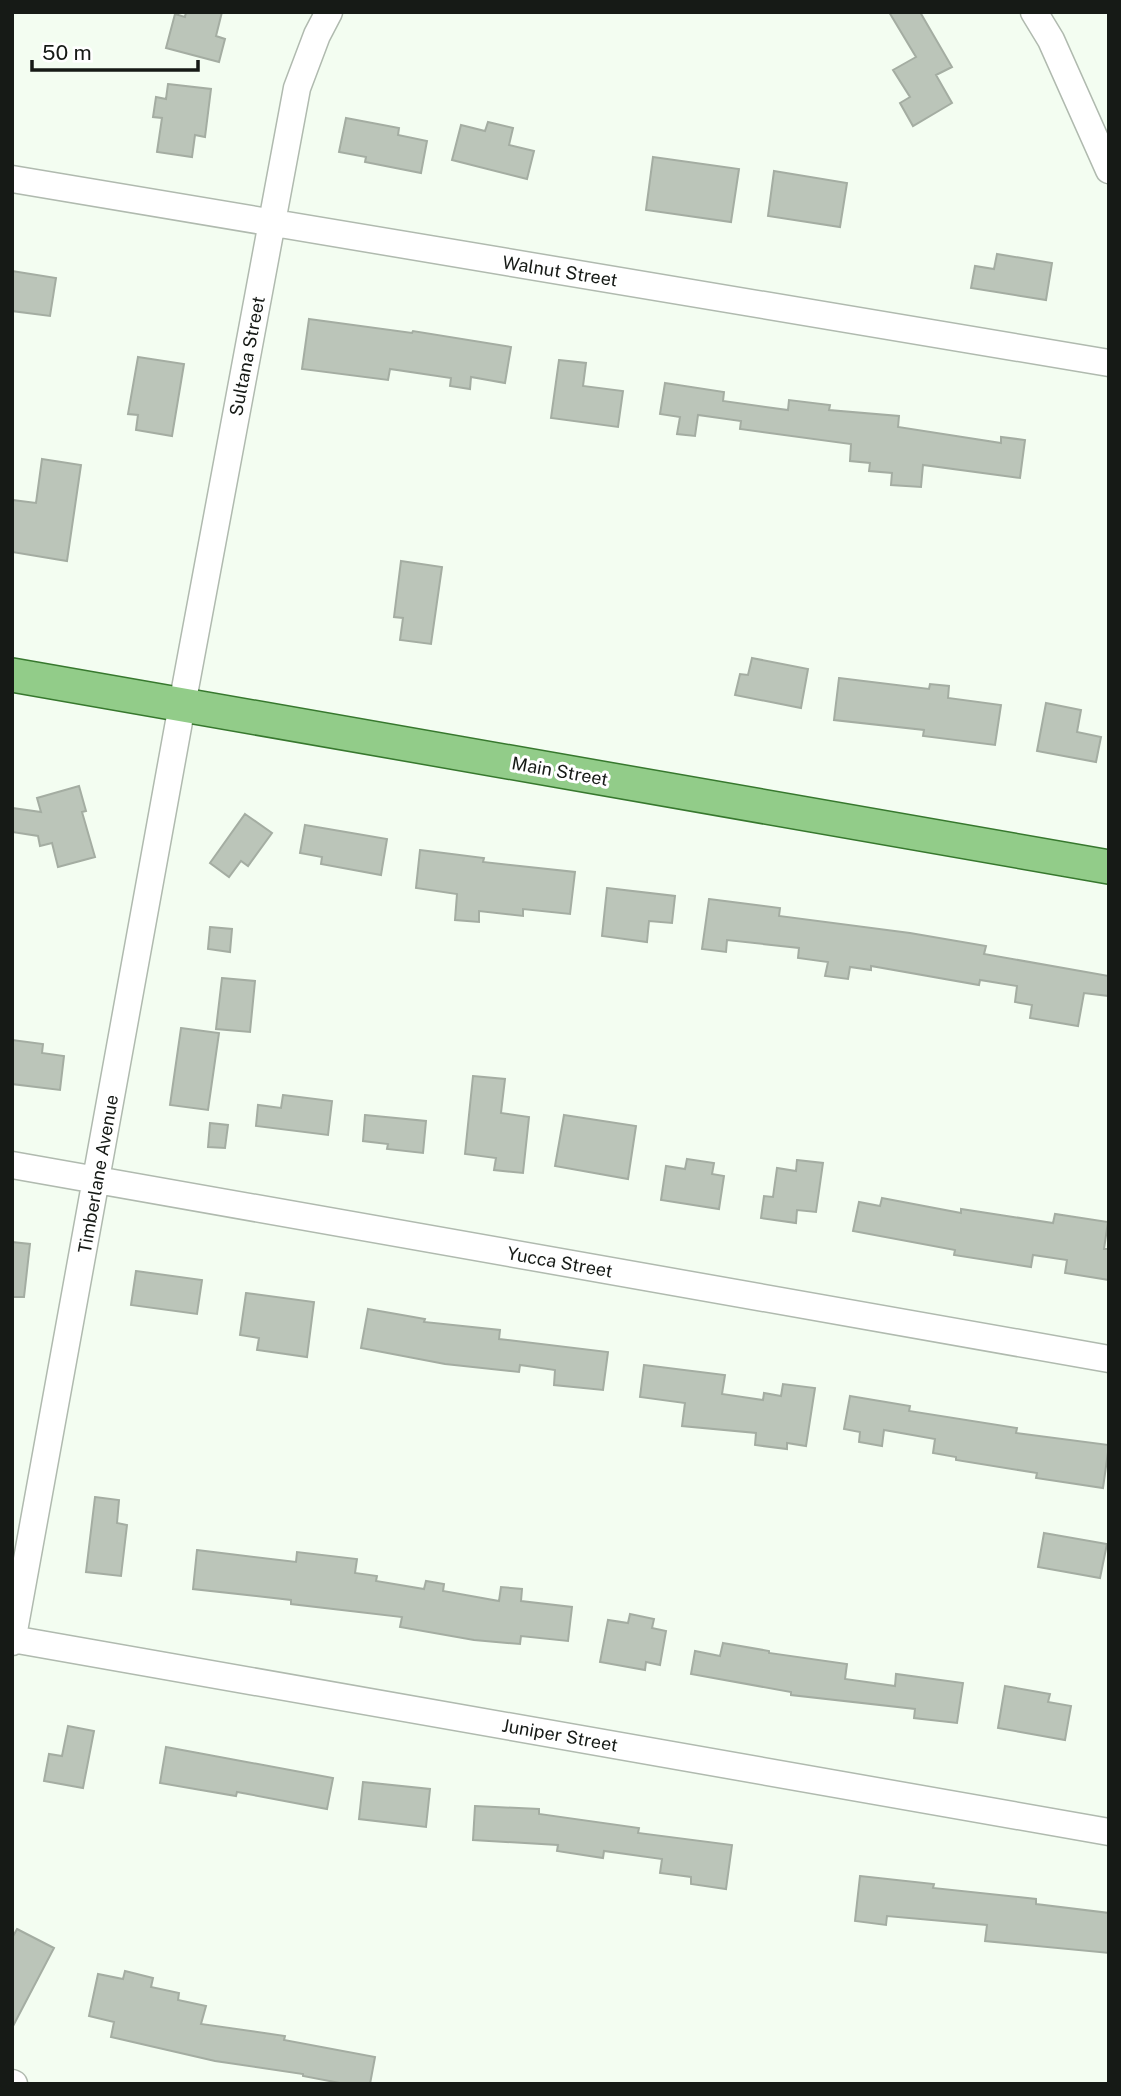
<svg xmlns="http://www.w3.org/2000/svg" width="1121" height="2096" font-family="'Public Sans',sans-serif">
  <rect width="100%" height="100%" fill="#f3fdf1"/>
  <path fill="#bbc5b9" stroke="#a4ada2" stroke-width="2" d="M 186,12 L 222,12 L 216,36 L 225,39 L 219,62 L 166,48 L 175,14 L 185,17 Z
    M 889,12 L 920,12 L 952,67 L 936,75 L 952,103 L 913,126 L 900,103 L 910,97 L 893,70 L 916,57 Z
    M 168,84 L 211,89 L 205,137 L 195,135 L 192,157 L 157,152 L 162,118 L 153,117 L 156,97 L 166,99 Z
    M 346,118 L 399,128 L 398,135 L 427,141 L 421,173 L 365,162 L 366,157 L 339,152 Z
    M 488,122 L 513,128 L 509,145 L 534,151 L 527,179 L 452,160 L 461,125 L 485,131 Z
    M 653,157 L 739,169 L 731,222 L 646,210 Z
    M 774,171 L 847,183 L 840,227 L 768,216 Z
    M 997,254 L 1052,263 L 1046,300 L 971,288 L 975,266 L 994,269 Z
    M 12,271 L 56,278 L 50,316 L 12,311 Z
    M 309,319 L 412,333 L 413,331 L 511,347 L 505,383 L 471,377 L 470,389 L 450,386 L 451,378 L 390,369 L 388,380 L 302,369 Z
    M 138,357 L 184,364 L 172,436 L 136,430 L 138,415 L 128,414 Z
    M 559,360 L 586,363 L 583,386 L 623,391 L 618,427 L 551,418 Z
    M 665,383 L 724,392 L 723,401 L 788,410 L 789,400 L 830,405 L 829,410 L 899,416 L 898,427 L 1001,443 L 1001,437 L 1025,440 L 1020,478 L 923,465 L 921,487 L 891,485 L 892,473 L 869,471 L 870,463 L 850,461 L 851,444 L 740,429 L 741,421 L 698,415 L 695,436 L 677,434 L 680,417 L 660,414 Z
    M 42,459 L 81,465 L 67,561 L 12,552 L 12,500 L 36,503 Z
    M 401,561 L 442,567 L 431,644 L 400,640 L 403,618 L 394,617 Z
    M 752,658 L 808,669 L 801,708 L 735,695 L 740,674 L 748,675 Z
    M 839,678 L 929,689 L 930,684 L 949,686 L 948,698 L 1001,705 L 995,745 L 923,736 L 924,730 L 834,720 Z
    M 1046,703 L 1081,710 L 1077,732 L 1101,737 L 1096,762 L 1037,751 Z
    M 79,786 L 86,811 L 82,812 L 95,857 L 58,867 L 52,843 L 40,846 L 38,836 L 12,832 L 12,808 L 41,812 L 37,798 Z
    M 245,814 L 272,833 L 248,866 L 241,861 L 229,877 L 210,863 Z
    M 305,825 L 387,839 L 381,875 L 321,864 L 322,857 L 300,853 Z
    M 420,850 L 484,858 L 483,862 L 575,872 L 570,914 L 523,909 L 523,916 L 479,911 L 479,922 L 455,920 L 457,894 L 416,888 Z
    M 607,888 L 675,896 L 672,923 L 649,921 L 647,942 L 602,936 Z
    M 709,899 L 780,908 L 779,916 L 910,933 L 986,946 L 984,954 L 1109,976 L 1109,996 L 1084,993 L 1078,1026 L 1030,1018 L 1032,1005 L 1015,1002 L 1017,986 L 980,980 L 979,985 L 871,966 L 871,970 L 850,967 L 848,979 L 825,976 L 828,962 L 798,958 L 799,948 L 727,940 L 726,952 L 702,949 Z
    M 210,927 L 232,929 L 230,952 L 208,949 Z
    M 222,978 L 255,981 L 250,1032 L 216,1029 Z
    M 181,1028 L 219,1033 L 208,1110 L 170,1105 Z
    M 12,1040 L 43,1044 L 42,1053 L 64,1056 L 60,1090 L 12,1084 Z
    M 473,1076 L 505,1079 L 501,1113 L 529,1117 L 523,1173 L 494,1170 L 496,1158 L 465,1154 Z
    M 283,1095 L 332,1101 L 328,1135 L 256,1126 L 258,1105 L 281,1108 Z
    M 365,1115 L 426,1121 L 423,1153 L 387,1149 L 388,1144 L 363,1141 Z
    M 564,1115 L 636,1126 L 628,1179 L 555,1166 Z
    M 210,1123 L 228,1125 L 225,1148 L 208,1147 Z
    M 687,1159 L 714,1163 L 712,1174 L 724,1176 L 719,1209 L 661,1200 L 666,1166 L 685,1169 Z
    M 797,1160 L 823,1163 L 816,1212 L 797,1210 L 796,1223 L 761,1218 L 764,1196 L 773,1197 L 777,1168 L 796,1171 Z
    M 882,1198 L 961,1213 L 961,1209 L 1053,1223 L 1055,1214 L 1108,1222 L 1104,1249 L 1109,1249 L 1109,1280 L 1065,1273 L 1067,1260 L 1033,1255 L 1031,1267 L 954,1255 L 955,1250 L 853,1231 L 859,1202 L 880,1206 Z
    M 12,1242 L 30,1244 L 24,1297 L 12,1297 Z
    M 136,1271 L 202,1280 L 197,1314 L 131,1305 Z
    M 246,1293 L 314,1302 L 307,1357 L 257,1350 L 259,1338 L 240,1335 Z
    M 368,1309 L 425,1319 L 424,1322 L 500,1330 L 499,1339 L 608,1352 L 603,1390 L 554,1385 L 555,1370 L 520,1365 L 519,1372 L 445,1364 L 361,1348 Z
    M 644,1365 L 725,1375 L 722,1394 L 763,1400 L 764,1393 L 781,1396 L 783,1384 L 815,1388 L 806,1446 L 787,1443 L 787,1449 L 755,1445 L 756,1433 L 682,1426 L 685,1403 L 640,1397 Z
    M 850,1396 L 910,1406 L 909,1411 L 1017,1428 L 1016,1433 L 1109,1445 L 1103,1488 L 1036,1478 L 1037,1473 L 956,1460 L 956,1457 L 933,1453 L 935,1439 L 884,1430 L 882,1446 L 859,1442 L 860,1432 L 844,1429 Z
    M 95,1497 L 119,1500 L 117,1523 L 127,1525 L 121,1576 L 86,1572 Z
    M 1044,1533 L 1107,1544 L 1100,1578 L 1038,1567 Z
    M 197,1550 L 296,1562 L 297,1552 L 357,1559 L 355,1573 L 377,1576 L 376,1581 L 424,1589 L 426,1581 L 444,1584 L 443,1591 L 499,1601 L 501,1587 L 522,1589 L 521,1601 L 572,1607 L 568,1641 L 521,1636 L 520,1644 L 474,1640 L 400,1627 L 402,1617 L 291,1604 L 291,1600 L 193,1589 Z
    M 630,1614 L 654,1619 L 652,1628 L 666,1631 L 660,1665 L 646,1662 L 645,1670 L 600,1662 L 608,1620 L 628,1623 Z
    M 723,1643 L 769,1651 L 769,1653 L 847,1664 L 845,1679 L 895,1686 L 896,1674 L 963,1683 L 957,1723 L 914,1718 L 915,1709 L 791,1695 L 791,1692 L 691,1674 L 695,1651 L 720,1656 Z
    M 1005,1686 L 1050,1694 L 1048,1702 L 1071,1706 L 1065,1740 L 998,1728 Z
    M 68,1726 L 94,1731 L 83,1788 L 44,1781 L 49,1754 L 62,1756 Z
    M 166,1747 L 333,1778 L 327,1809 L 237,1792 L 236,1796 L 160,1783 Z
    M 363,1782 L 430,1789 L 426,1827 L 359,1819 Z
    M 475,1806 L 539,1809 L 539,1814 L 639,1828 L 638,1833 L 732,1845 L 726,1889 L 691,1884 L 691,1877 L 660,1873 L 662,1859 L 604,1851 L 603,1858 L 557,1851 L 558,1845 L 473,1840 Z
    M 860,1876 L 934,1884 L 933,1888 L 1036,1899 L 1036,1904 L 1109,1913 L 1109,1953 L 985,1941 L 987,1925 L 887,1916 L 886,1925 L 855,1921 Z
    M 17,1929 L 54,1948 L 12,2028 L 12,1938 Z
    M 125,1971 L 153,1978 L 151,1987 L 179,1993 L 178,2000 L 206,2006 L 201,2024 L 285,2036 L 284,2040 L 375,2057 L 370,2084 L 345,2084 L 303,2076 L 303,2074 L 215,2061 L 111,2037 L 114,2022 L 89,2016 L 98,1974 L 123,1979 Z"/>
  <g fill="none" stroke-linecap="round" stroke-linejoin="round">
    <g stroke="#b0baaf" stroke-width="29">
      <path id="minor" d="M 1034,12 L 1051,40 L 1109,170
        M 12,179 L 1109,363
        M 12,1165 L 1109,1359
        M 12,1639 L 1109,1832
        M 12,1642 L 182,705 L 297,88 L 317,35 L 329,12
        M 12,2083 L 14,2084"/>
    </g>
    <g stroke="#37782e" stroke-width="36">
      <path id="major" d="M 12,675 L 1109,867"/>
    </g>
    <use href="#minor" stroke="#fff" stroke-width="26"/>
    <use href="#major" stroke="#92cc89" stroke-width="33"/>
  </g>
  <g text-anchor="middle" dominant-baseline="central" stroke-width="6" stroke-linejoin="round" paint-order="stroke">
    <g font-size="18" fill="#161a16" stroke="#fff">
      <text transform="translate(560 271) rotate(9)">Walnut Street</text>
      <text transform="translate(247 356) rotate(-79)">Sultana Street</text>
      <text transform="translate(560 771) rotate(10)">Main Street</text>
      <text transform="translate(98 1174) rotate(-80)">Timberlane Avenue</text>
      <text transform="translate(560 1262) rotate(10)">Yucca Street</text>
      <text transform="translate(560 1735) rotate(10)">Juniper Street</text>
    </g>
  </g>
  <rect width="1121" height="2096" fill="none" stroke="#161a16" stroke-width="28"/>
  <path d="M32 60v10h166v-10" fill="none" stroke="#161a16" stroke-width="3.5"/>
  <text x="42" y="60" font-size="21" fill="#161a16" stroke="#ffffff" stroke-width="5" paint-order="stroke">50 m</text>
</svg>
